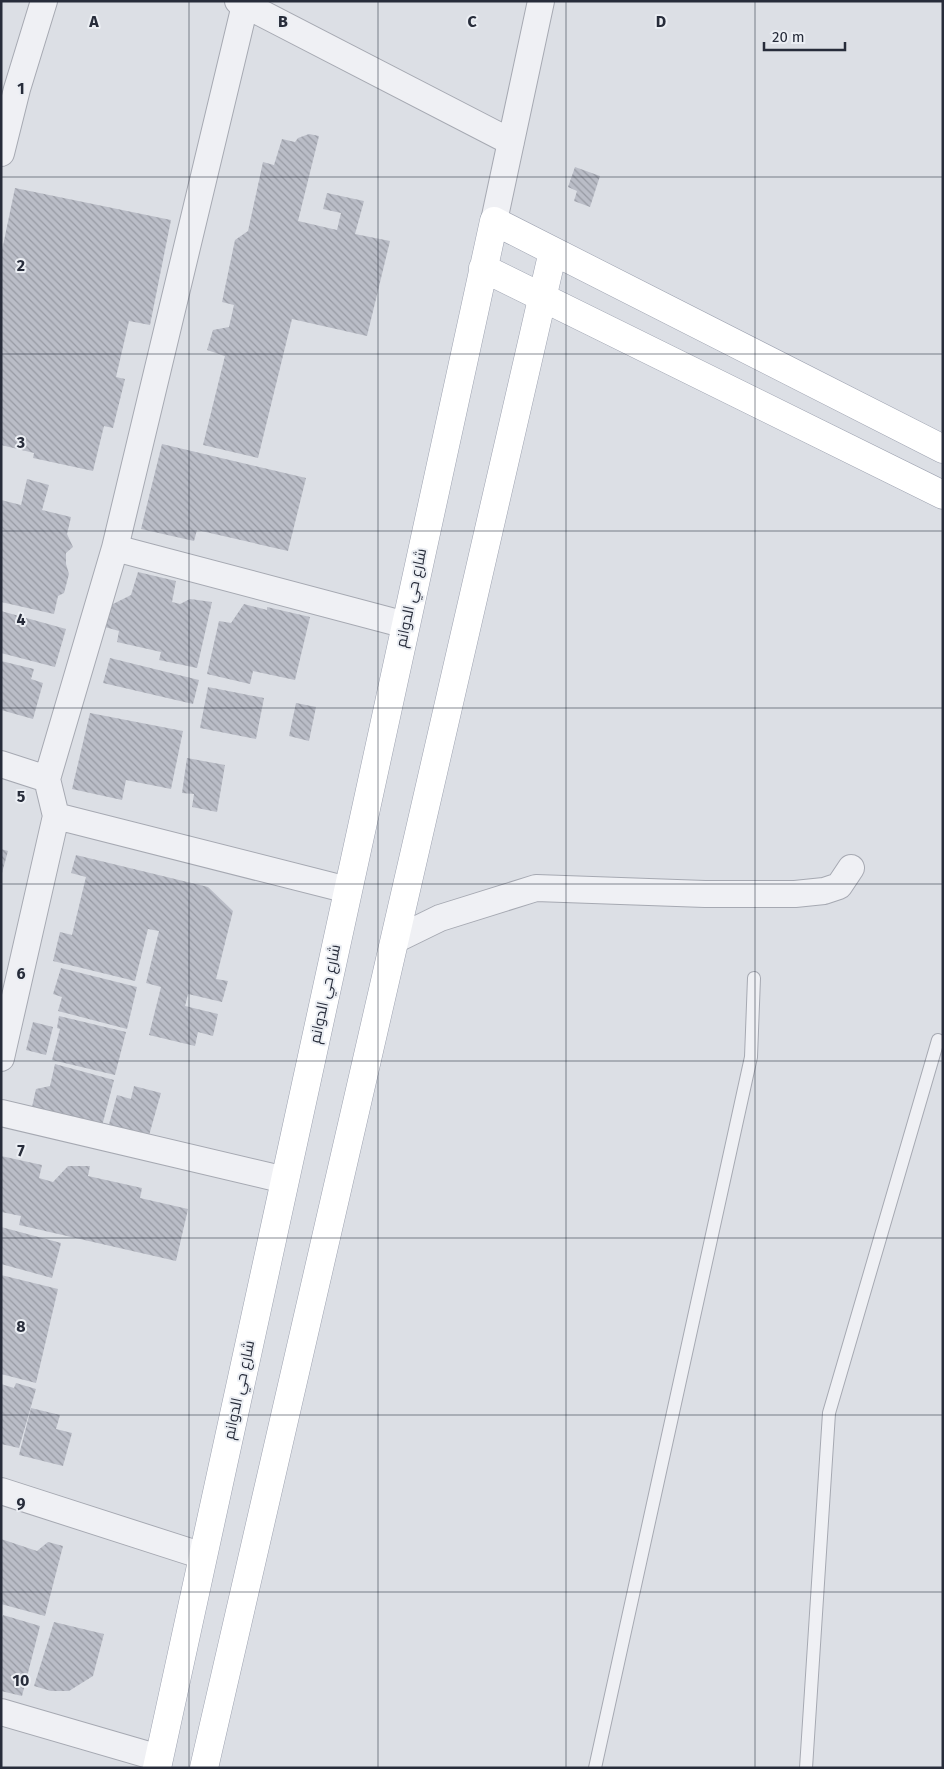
<svg xmlns="http://www.w3.org/2000/svg" width="944" height="1769" font-family="'Fira Sans',Cairo,sans-serif">
  <defs>
    <pattern id="building-back-hatch" width="6" height="6" patternUnits="userSpaceOnUse" patternTransform="scale(1.25)"><rect width="6" height="6" fill="#babdc7"/><path d="M-1 5l2 2M0 0l6 6M5-1l2 2" fill="none" stroke="#979aa3"/></pattern>
  </defs>
  <rect width="100%" height="100%" fill="#dcdfe5"/>
  <path fill="url(#building-back-hatch)" d="M 309,134 L 319,136 L 298,221 L 337,230 L 341,213 L 323,209 L 327,193 L 364,201 L 355,234 L 390,241 L 367,336 L 292,319 L 258,458 L 203,445 L 225,356 L 207,350 L 213,330 L 229,327 L 234,305 L 222,302 L 235,240 L 248,231 L 263,162 L 274,165 L 282,139 L 295,142 L 298,138 Z
    M 575,167 L 600,176 L 590,207 L 574,201 L 577,191 L 568,187 Z
    M 15,188 L 171,220 L 150,325 L 129,321 L 116,377 L 125,379 L 113,428 L 104,426 L 93,471 L 33,458 L 34,453 L 1,445 L 1,255 Z
    M 162,444 L 306,478 L 288,551 L 197,530 L 194,541 L 141,529 Z
    M 27,479 L 49,485 L 42,510 L 71,517 L 67,534 L 73,547 L 66,553 L 66,564 L 69,574 L 64,593 L 58,596 L 54,614 L 1,602 L 1,500 L 21,505 Z
    M 138,572 L 176,581 L 172,602 L 180,604 L 190,599 L 212,602 L 197,668 L 159,660 L 161,652 L 117,642 L 119,631 L 105,627 L 111,605 L 131,595 Z
    M 244,604 L 267,610 L 267,607 L 310,617 L 295,680 L 253,671 L 250,684 L 207,674 L 219,621 L 231,623 Z
    M 1,611 L 66,629 L 55,667 L 1,653 Z
    M 110,658 L 199,680 L 193,704 L 103,683 Z
    M 1,661 L 34,669 L 31,679 L 43,683 L 33,719 L 1,710 Z
    M 208,687 L 264,698 L 256,739 L 200,728 Z
    M 296,703 L 316,707 L 309,741 L 289,736 Z
    M 90,713 L 183,731 L 171,789 L 126,780 L 122,800 L 72,789 Z
    M 187,758 L 225,765 L 217,812 L 192,807 L 194,794 L 182,793 Z
    M 1,849 L 8,851 L 2,873 L 1,873 Z
    M 76,855 L 208,887 L 233,911 L 216,979 L 228,981 L 222,1002 L 188,994 L 185,1006 L 218,1014 L 213,1036 L 198,1032 L 195,1046 L 149,1035 L 161,987 L 146,983 L 159,931 L 148,929 L 135,981 L 53,961 L 60,932 L 72,935 L 86,877 L 71,873 Z
    M 61,968 L 137,987 L 127,1029 L 58,1011 L 62,997 L 53,994 Z
    M 59,1016 L 126,1032 L 115,1075 L 52,1060 L 60,1029 L 57,1028 Z
    M 33,1022 L 53,1027 L 46,1055 L 26,1050 Z
    M 55,1064 L 114,1080 L 102,1126 L 32,1107 L 36,1089 L 50,1086 Z
    M 134,1086 L 161,1093 L 148,1139 L 108,1128 L 117,1095 L 131,1099 Z
    M 1,1156 L 42,1165 L 39,1178 L 53,1182 L 68,1166 L 90,1166 L 88,1176 L 142,1188 L 140,1198 L 188,1209 L 176,1261 L 19,1225 L 21,1216 L 1,1212 Z
    M 1,1227 L 61,1243 L 52,1278 L 1,1264 Z
    M 1,1275 L 58,1289 L 36,1383 L 1,1374 Z
    M 16,1383 L 36,1389 L 19,1448 L 1,1444 L 1,1384 L 14,1388 Z
    M 31,1408 L 60,1415 L 56,1429 L 72,1433 L 63,1466 L 19,1455 Z
    M 1,1539 L 37,1551 L 48,1542 L 63,1546 L 45,1616 L 1,1604 Z
    M 3,1615 L 40,1626 L 22,1696 L 1,1691 L 1,1621 Z
    M 54,1622 L 104,1634 L 93,1676 L 69,1691 L 51,1691 L 34,1686 Z"/>
  <g fill="none" stroke-linecap="round" stroke-linejoin="round">
    <g stroke="#a6a9b2" stroke-width="14">
      <path id="lane" d="M 595,1768 L 751,1057 L 754,978
        M 806,1768 L 829,1413 L 938,1040"/>
    </g>
    <g stroke="#a6a9b2" stroke-width="28">
      <path id="street" d="M 238,1 L 511,142
        M 1,153 L 17,89 L 44,1
        M 494,221 L 541,1
        M 115,548 L 406,625
        M 1,764 L 47,779 L 56,816 L 348,890
        M 47,779 L 115,548 L 245,5
        M 395,940 L 440,918 L 536,888 L 705,894 L 795,894 L 824,891 L 839,886 L 851,868
        M 1,1058 L 56,816
        M 1,1113 L 285,1180
        M 1,1491 L 203,1556
        M 1,1712 L 159,1758"/>
    </g>
    <g stroke="#9da2b0" stroke-width="29">
      <path id="primary" d="M 483,268 L 943,495
        M 157,1768 L 494,221 L 943,449
        M 204,1768 L 553,251"/>
    </g>
    <use href="#lane" stroke="#eff0f4" stroke-width="12"/>
    <use href="#street" stroke="#eff0f4" stroke-width="26"/>
    <use href="#primary" stroke="#fff" stroke-width="28"/>
  </g>
  <path fill="none" stroke="#272c3a" stroke-width="1" stroke-opacity="0.55" d="M 189,1 L 189,1768M 378,1 L 378,1768M 566,1 L 566,1768M 755,1 L 755,1768M 1,177 L 943,177M 1,354 L 943,354M 1,531 L 943,531M 1,708 L 943,708M 1,884 L 943,884M 1,1061 L 943,1061M 1,1238 L 943,1238M 1,1415 L 943,1415M 1,1592 L 943,1592"/>
  <g text-anchor="middle" dominant-baseline="central" stroke-width="4" stroke-linejoin="round" paint-order="stroke">
    <g font-size="15" fill="#272c3a" stroke="#ebeef3">
      <text transform="translate(411 598) rotate(-78)">شارع حي الدوانم</text>
      <text transform="translate(325 994) rotate(-78)">شارع حي الدوانم</text>
      <text transform="translate(239 1390) rotate(-78)">شارع حي الدوانم</text>
    </g>
  </g>
  <g font-size="16" text-anchor="middle" font-weight="bold" fill="#272c3a" stroke="#ebeef3" stroke-width="4" stroke-linejoin="round" paint-order="stroke">
    <text x="94" y="27">A</text>
    <text x="283" y="27">B</text>
    <text x="472" y="27">C</text>
    <text x="661" y="27">D</text>
    <text x="21" y="94">1</text>
    <text x="21" y="271">2</text>
    <text x="21" y="448">3</text>
    <text x="21" y="625">4</text>
    <text x="21" y="802">5</text>
    <text x="21" y="979">6</text>
    <text x="21" y="1156">7</text>
    <text x="21" y="1332">8</text>
    <text x="21" y="1509">9</text>
    <text x="21" y="1686">10</text>
  </g>
  <rect width="944" height="1769" fill="none" stroke="#272c3a" stroke-width="5"/>
  <path d="M764 42v8h81v-8" fill="none" stroke="#272c3a" stroke-width="2.5"/>
  <text x="772" y="42" font-size="15" fill="#272c3a" stroke="#ebeef3" stroke-width="4" paint-order="stroke">20 m</text>
</svg>
